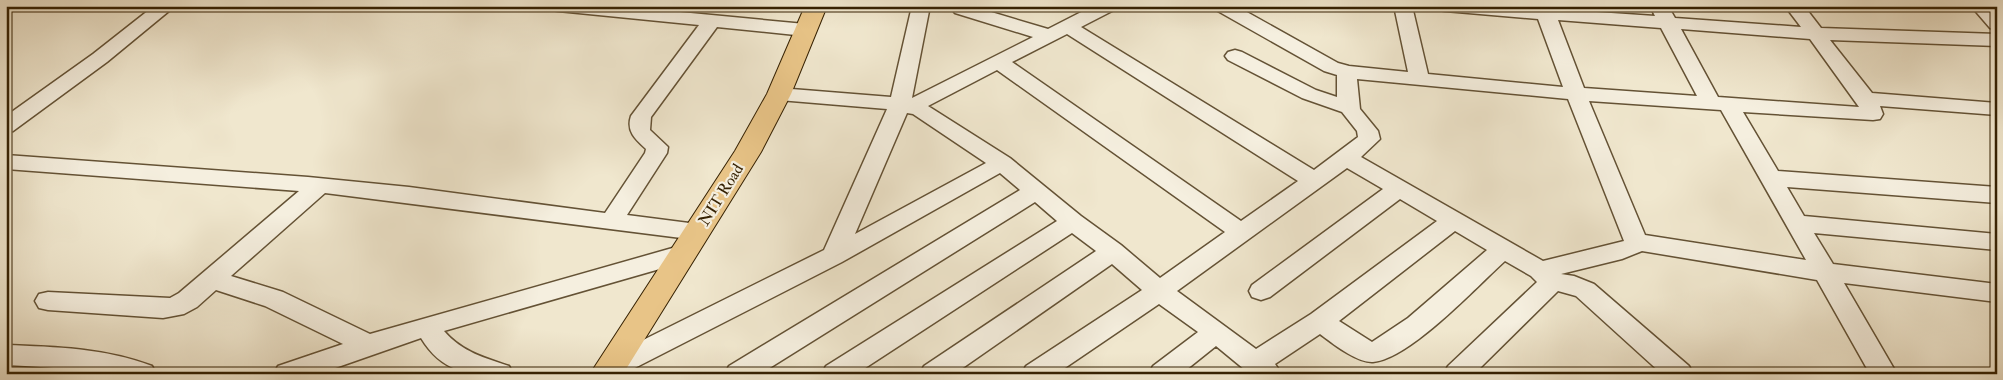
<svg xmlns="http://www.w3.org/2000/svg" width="2003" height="380" font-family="'IM FELL Double Pica',serif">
  <rect width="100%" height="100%" fill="#f0e7ce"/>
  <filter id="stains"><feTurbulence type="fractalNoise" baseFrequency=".004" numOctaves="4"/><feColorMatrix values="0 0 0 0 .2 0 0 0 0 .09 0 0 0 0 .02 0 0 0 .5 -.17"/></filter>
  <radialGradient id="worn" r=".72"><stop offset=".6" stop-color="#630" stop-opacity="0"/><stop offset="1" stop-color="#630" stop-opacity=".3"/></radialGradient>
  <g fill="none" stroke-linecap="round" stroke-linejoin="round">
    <g stroke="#645235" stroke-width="3">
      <path id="minor" d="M 154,6 L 175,6 L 107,62 L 13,131 L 6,133 L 6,116 L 93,54 Z
        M 549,6 L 617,6 L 805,24 L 812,26 L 814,30 L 812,34 L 805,36 L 717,27 L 651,117 L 650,130 L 668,147 L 667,153 L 627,215 L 697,224 L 705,226 L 709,232 L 705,238 L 697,240 L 325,193 L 231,276 L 283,292 L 370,334 L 683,245 L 691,248 L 695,254 L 691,260 L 444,331 C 462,352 485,358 509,366 L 513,374 C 473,374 445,377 421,338 L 318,374 L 274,374 L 278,366 L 343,344 L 265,306 L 216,290 L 197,307 L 184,314 L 163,318 L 48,310 L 39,308 L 35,301 L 39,294 L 48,292 L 170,298 L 179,293 L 299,191 L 6,169 L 6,155 L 308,177 L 409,187 L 605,213 L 645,153 L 646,149 C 635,139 626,131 631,116 L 699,25 L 558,11 L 552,10 Z
        M 912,6 L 930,6 L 912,98 L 1033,37 L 955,13 L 952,9 L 954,6 L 971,6 L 1048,29 L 1093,6 L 1117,6 L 1114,10 L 1081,27 L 1314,170 L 1358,137 L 1357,131 L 1342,112 L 1302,98 L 1228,60 L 1225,56 L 1228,52 L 1235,50 L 1242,52 L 1316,90 L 1337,97 L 1337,75 L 1324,71 L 1216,10 L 1213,6 L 1236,6 L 1338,63 L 1349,66 L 1408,72 L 1394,6 L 1412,6 L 1428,74 L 1563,87 L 1538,19 L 1445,11 L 1439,10 L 1436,6 L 1552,6 L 1553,9 L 1655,16 L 1650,6 L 1668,6 L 1675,18 L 1801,27 L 1785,6 L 1804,6 L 1821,28 L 1997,34 L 1997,46 L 1830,40 L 1872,93 L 1997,103 L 1997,115 L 1880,106 L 1883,114 L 1880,119 L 1873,120 L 1743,112 L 1778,171 L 1997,187 L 1997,203 L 1787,187 L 1804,216 L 1997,234 L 1997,250 L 1814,233 L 1833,264 L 1997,284 L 1997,302 L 1844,283 L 1897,374 L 1870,374 L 1817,280 L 1642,251 L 1622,259 L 1561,274 L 1574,276 L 1594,284 L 1689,366 L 1693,374 L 1662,374 L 1576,296 L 1558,291 L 1474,374 L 1444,374 L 1448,366 L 1537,282 L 1531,276 L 1505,261 C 1477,286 1410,359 1373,362 C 1357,363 1332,343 1320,334 L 1275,364 L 1282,374 L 1250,374 L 1216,346 L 1181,374 L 1149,374 L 1153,366 L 1198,332 L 1159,304 L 1056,374 L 1022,374 L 1026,366 L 1142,290 L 1112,264 L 954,374 L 920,374 L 924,366 L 1096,251 L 1072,233 L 856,374 L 822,374 L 826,366 L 1057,221 L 1035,202 L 760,374 L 725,374 L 729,366 L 1020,190 L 1000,173 L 842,262 L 623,374 L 600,374 L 597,368 L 601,361 L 824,250 L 887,109 L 779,100 L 772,98 L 769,94 L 772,90 L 779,88 L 891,97 ZM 1558,20 L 1661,28 L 1697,96 L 1584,88 ZM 1681,29 L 1810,39 L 1859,107 L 1718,97 ZM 1067,34 L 1298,181 L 1241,221 L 1012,62 ZM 997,70 L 1225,232 L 1160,278 L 1121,245 L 1081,216 L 1010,158 L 928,106 ZM 1357,79 L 1568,99 L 1624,241 L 1543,261 L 1361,157 L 1380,139 L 1378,131 L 1360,109 ZM 1589,101 L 1721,110 L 1806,260 L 1645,235 ZM 907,113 L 913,114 L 986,163 L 855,234 ZM 1347,168 L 1383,189 L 1252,285 L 1249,291 L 1252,297 L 1261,300 L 1270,297 L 1400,199 L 1437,221 L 1311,314 L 1256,349 L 1177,291 ZM 1455,231 L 1487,250 L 1408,318 L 1372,342 L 1339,321 Z
        M 1971,6 L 1990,6 L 1997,13 L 1997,30 L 1990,28 Z
        M 6,345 C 57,347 105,348 152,366 L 156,374 C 106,374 57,367 6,365 Z"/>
    </g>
    <g stroke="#352102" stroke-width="2">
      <path id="major" d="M 805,6 L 827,6 L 791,94 L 761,152 L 623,374 L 590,374 L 735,151 L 767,94 Z"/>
    </g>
    <use href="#minor" fill="#f5efdf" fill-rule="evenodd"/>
    <use href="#major" fill="#e8c487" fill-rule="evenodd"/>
  </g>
  <g text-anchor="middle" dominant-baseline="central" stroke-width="4.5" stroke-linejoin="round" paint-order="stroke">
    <g font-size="16" fill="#352102" stroke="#f5efdf">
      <text transform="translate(721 195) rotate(-58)">NIT Road</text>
    </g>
  </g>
  <rect width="2003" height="380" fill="none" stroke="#f0e7ce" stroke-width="25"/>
  <rect x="8" y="8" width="1988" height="365" fill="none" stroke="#352102" stroke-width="2.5"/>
  <rect x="12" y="12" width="1978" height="355" fill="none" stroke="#352102"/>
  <rect width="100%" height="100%" filter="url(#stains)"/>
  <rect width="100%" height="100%" fill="url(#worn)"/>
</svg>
